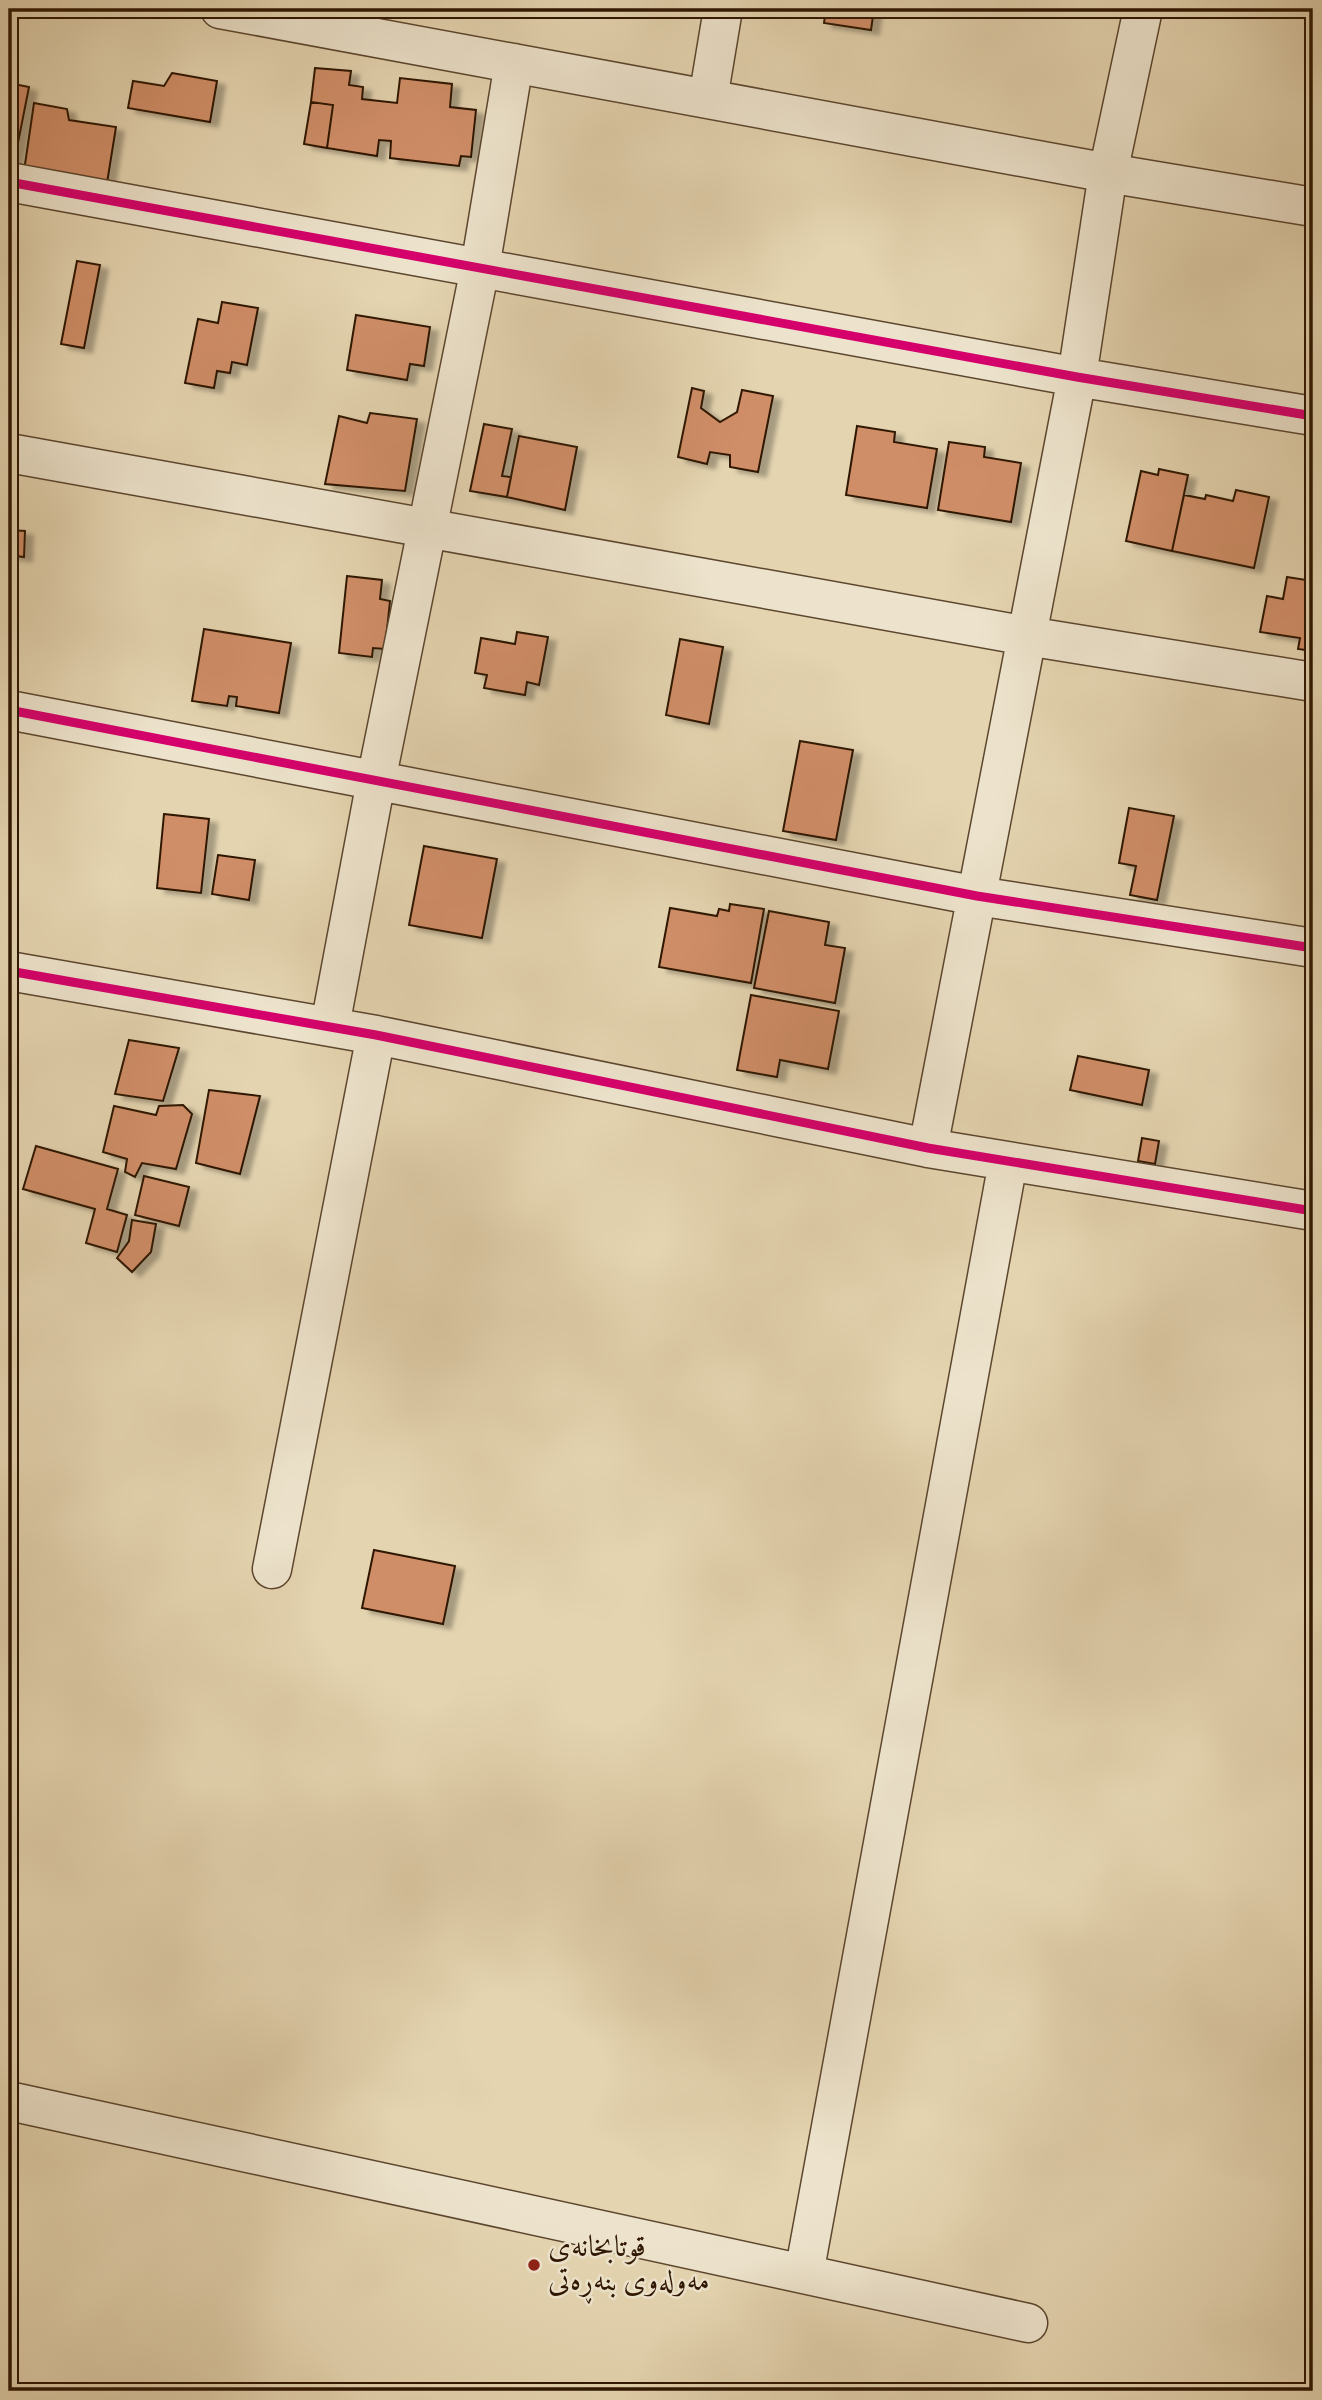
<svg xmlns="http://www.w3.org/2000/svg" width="1322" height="2400" font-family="'Sorts Mill Goudy',Amiri,serif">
  <defs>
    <filter id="shadow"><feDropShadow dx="8" dy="4.5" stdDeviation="2" flood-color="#0004"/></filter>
  </defs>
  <rect width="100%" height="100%" fill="#e4d4b0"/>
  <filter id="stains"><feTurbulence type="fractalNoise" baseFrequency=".00286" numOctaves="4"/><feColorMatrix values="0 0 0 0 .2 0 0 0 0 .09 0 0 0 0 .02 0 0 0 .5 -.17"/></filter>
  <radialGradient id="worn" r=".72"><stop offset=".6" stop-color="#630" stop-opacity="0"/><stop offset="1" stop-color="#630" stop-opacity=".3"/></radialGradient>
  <path fill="#d08e67" stroke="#2f1702" stroke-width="2" filter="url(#shadow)" d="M 826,9 L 874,9 L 871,30 L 824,23 Z
    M 315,68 L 351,71 L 349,85 L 363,87 L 362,99 L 397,103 L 400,78 L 452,84 L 450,107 L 476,110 L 471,157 L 461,156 L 459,166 L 390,158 L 391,141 L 379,140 L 377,156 L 327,148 L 333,105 L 311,102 Z
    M 172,73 L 217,81 L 210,122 L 128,108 L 133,81 L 164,86 Z
    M 9,83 L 29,87 L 13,168 L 9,168 Z
    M 311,102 L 333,105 L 327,148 L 304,144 Z
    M 34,103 L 67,109 L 69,120 L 116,127 L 107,183 L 24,171 Z
    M 77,261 L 100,265 L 84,348 L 61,344 Z
    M 222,302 L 258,308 L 247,365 L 232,362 L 230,373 L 217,371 L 214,388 L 185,383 L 198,319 L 218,323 Z
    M 356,315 L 430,327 L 424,366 L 410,364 L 407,380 L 347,370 Z
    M 692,388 L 704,391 L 701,408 L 720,422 L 737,412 L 742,390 L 773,396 L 758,472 L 730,467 L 730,455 L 710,452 L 707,464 L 678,457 Z
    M 370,413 L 417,419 L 405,491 L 325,484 L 339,416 L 367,423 Z
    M 484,424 L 512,429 L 502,476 L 511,477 L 507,497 L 470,491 Z
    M 857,426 L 895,432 L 894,442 L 937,449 L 927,508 L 846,495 Z
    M 519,436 L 577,447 L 565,510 L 507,497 Z
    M 949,442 L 985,447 L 984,457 L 1021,463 L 1011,522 L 938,510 Z
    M 1159,469 L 1188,475 L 1172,551 L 1126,541 L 1141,471 L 1158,475 Z
    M 1236,490 L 1269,497 L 1254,568 L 1172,551 L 1184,495 L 1205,499 L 1206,495 L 1233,501 Z
    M 9,530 L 25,531 L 24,557 L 9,555 Z
    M 347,576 L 382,580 L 380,599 L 390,601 L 385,649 L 373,648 L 372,657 L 339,653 Z
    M 1287,577 L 1313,581 L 1313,651 L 1298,649 L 1300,638 L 1260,632 L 1267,596 L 1283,599 Z
    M 204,629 L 291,643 L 279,713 L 236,706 L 237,697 L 229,696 L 227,706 L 192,701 Z
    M 517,632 L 548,637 L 539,685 L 527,682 L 525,695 L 484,688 L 487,675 L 475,673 L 481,638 L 515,644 Z
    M 680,639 L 723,647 L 709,724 L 666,715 Z
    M 800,741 L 853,750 L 836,840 L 783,831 Z
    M 1129,808 L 1174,816 L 1157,900 L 1130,895 L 1136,866 L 1119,863 Z
    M 164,814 L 209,819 L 201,893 L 157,888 Z
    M 424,846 L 497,859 L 482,938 L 409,925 Z
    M 218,855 L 255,860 L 249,900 L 212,894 Z
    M 730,904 L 764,909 L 751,983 L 659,967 L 670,908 L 717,916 L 719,909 L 729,911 Z
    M 769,911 L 829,922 L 825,945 L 845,948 L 835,1003 L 754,988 Z
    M 751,995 L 839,1011 L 828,1069 L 780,1060 L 777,1077 L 737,1070 Z
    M 129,1040 L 179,1048 L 163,1101 L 115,1094 Z
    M 1078,1056 L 1149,1070 L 1142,1105 L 1070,1090 Z
    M 209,1090 L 260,1096 L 240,1174 L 196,1163 Z
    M 183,1105 L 192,1114 L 176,1169 L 142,1163 L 135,1177 L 125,1172 L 127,1159 L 103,1152 L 114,1106 L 156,1115 L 159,1106 Z
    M 1142,1138 L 1159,1141 L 1155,1164 L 1138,1161 Z
    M 36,1146 L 118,1169 L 107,1209 L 127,1215 L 117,1252 L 86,1243 L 95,1209 L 23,1189 Z
    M 144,1176 L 189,1187 L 179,1226 L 135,1215 Z
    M 132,1220 L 156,1224 L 151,1252 L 132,1272 L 117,1258 L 129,1241 Z
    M 374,1550 L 455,1566 L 443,1624 L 362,1608 Z"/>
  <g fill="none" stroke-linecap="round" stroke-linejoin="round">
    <g stroke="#5c462e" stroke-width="41">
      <path id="minor" d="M 220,9 L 1108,173 L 1313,207
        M 708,99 L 723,9
        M 9,182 L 1077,377 L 1313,416
        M 9,453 L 1027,636 L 1313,682
        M 9,710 L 977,896 L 1313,948
        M 9,971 L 376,1035 L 928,1148 L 1313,1211
        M 330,1026 L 376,781 L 480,268 L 514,63
        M 928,1148 L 1077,377 L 1108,173 L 1143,9
        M 272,1569 L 376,1035
        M 9,2101 L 1028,2323
        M 804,2274 L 1008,1162"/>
    </g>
    <use href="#minor" stroke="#ede3cc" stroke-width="38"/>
    <g stroke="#ede3cc" stroke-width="13">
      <path id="cycleway" d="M 9,182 L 1077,377 L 1313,416
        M 9,710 L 977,896 L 1313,948
        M 9,971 L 376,1035 L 928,1148 L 1313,1211"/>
    </g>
    <use href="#cycleway" stroke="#d6006c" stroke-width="9"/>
  </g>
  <circle fill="#8f2418" stroke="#ede3cc" stroke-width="2.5" cx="534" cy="2265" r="7"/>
  <g text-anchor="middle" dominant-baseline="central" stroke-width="5" stroke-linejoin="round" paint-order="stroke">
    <g font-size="30" fill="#2f1702" stroke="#ede3cc" text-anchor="start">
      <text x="548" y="2248">قوتابخانەی<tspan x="548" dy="34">مەولەوی بنەڕەتی</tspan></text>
    </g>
  </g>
  <rect width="1322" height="2400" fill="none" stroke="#e4d4b0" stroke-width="35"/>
  <rect x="10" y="10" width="1301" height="2379" fill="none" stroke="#2f1702" stroke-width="3.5"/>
  <rect x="18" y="18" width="1287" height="2365" fill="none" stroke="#2f1702" stroke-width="2"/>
  <rect width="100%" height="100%" filter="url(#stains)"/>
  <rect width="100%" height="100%" fill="url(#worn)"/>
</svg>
